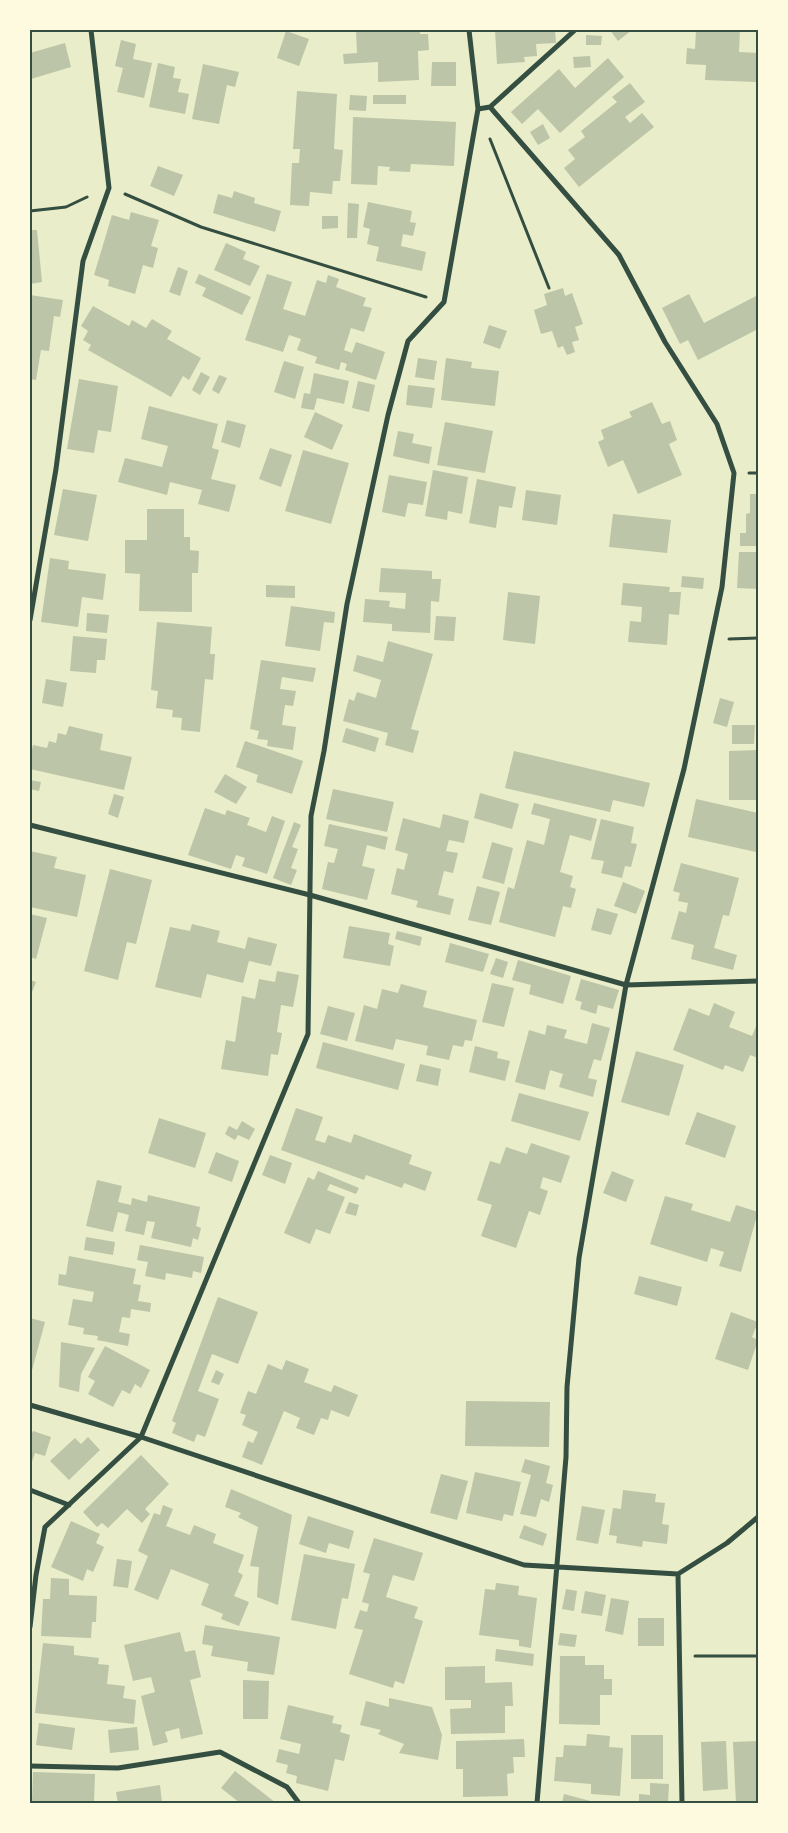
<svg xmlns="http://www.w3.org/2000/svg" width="788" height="1833" font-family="'PT Sans',sans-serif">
  <rect width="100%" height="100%" fill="#e9edc9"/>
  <path fill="#bcc5a7" d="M 356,30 L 420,30 L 420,34 L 428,34 L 429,50 L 418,51 L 419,80 L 378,82 L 378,62 L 344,64 L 343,54 L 357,53 Z
    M 495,30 L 555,30 L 556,43 L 536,44 L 537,56 L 524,57 L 525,62 L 497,64 Z
    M 610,30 L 632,30 L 618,41 Z
    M 696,30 L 740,30 L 739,52 L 758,53 L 756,82 L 705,80 L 706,65 L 686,64 L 687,48 L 695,49 Z
    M 286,31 L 309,39 L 299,66 L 277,58 Z
    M 586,35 L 602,36 L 601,45 L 586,45 Z
    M 121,40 L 136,44 L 133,59 L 152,63 L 144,98 L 117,92 L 123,68 L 115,66 Z
    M 65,43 L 71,67 L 31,79 L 30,53 Z
    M 590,56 L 591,67 L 574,68 L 573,57 Z
    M 608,58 L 624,77 L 560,133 L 538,109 L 522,124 L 511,112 L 559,69 L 575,88 Z
    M 432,62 L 456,62 L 456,86 L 431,86 Z
    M 158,63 L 175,67 L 173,78 L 181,79 L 178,92 L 189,94 L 185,114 L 149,107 Z
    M 203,64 L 239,72 L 235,87 L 227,85 L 219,124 L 192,119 Z
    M 630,83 L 645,102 L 625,117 L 630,123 L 642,113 L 654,127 L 579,187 L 564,168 L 575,159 L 568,150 L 585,137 L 581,131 L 617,102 L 612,97 Z
    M 297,91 L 337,94 L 334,149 L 343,150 L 340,181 L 333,181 L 332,194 L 310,192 L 309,206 L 290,205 L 292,163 L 299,163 L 300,149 L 293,149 Z
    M 350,95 L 367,96 L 366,111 L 349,110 Z
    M 373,95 L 406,95 L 406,104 L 373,104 Z
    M 353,117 L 456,122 L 454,166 L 411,164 L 410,172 L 389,171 L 390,167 L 378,166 L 377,185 L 351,184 Z
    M 543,124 L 550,138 L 538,145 L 530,132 Z
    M 158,166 L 183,175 L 174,196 L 150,186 Z
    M 234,191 L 255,198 L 254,203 L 281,211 L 275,232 L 213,213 L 218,194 L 232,198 Z
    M 368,202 L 412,211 L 410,222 L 416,223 L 413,236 L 403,234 L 401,246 L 426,252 L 422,271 L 376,261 L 379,247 L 367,244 L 370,229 L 363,227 Z
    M 348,203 L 359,204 L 357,238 L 347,238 Z
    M 131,212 L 159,220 L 151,246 L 158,248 L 153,268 L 143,265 L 135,294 L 108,286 L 109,280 L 94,275 L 112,215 L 129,220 Z
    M 322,216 L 338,216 L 338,228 L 322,229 Z
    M 30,230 L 37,230 L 42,282 L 30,284 Z
    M 226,243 L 246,252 L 243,259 L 260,266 L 250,286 L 214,270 Z
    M 178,267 L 188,271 L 180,296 L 169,292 Z
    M 199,274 L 251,297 L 242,315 L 202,296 L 206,288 L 195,283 Z
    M 267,274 L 292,282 L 283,309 L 305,316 L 317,280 L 326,283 L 328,275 L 339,279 L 336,287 L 366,298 L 363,306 L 372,308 L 364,332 L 351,328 L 344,350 L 352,353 L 356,342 L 385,352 L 376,380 L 345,370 L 347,364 L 341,362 L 339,370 L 315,363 L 317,357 L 297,350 L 301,339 L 289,335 L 283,352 L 245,340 Z
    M 563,288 L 565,296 L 572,293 L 583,324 L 575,327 L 579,340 L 572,342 L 575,352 L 567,355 L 563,346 L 558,348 L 552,331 L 541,334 L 534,310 L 547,305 L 544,294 Z
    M 689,294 L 704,323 L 756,296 L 758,300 L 758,329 L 698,360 L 688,340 L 680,344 L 662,308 Z
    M 30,295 L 63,300 L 60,317 L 54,316 L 49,351 L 41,350 L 36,380 L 30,379 Z
    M 93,306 L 129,326 L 132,320 L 146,328 L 152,319 L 172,331 L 167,339 L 201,358 L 189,380 L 183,376 L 171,397 L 88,350 L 91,345 L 83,340 L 88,331 L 81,326 Z
    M 489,325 L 507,331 L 500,349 L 483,343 Z
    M 418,358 L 437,361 L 434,380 L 415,377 Z
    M 446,358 L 472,362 L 471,368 L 499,371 L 495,406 L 441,400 Z
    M 284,361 L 304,367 L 295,399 L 274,392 Z
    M 201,372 L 210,377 L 200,395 L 192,390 Z
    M 314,373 L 349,381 L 344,404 L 317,398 L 314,410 L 301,408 L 304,393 L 310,394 Z
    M 219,375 L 227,378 L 219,394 L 212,390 Z
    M 79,379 L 118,386 L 111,432 L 98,430 L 94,453 L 67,449 Z
    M 358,381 L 375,385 L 369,412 L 352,408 Z
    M 408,385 L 435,388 L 432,408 L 406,405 Z
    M 652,402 L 662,424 L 670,421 L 677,440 L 669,444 L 682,475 L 638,494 L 623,460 L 608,467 L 598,442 L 604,439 L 601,430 L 632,417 L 629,412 Z
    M 149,406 L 218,424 L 212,448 L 219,450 L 211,479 L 236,485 L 229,512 L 198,504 L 202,490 L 170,482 L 167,495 L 118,482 L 125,458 L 162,467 L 168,446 L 141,439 Z
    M 315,412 L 343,425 L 332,450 L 304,437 Z
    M 227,420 L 246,425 L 240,448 L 221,442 Z
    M 445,422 L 493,431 L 485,473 L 437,465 Z
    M 398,431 L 414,434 L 412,443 L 432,447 L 429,464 L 393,456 Z
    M 270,448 L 292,455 L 281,487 L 259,479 Z
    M 303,450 L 349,463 L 331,524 L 285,511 Z
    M 433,470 L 468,477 L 462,514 L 448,511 L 447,520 L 425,516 Z
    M 389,475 L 427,482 L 423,505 L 408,503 L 405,517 L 382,512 Z
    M 477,479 L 516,487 L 512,508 L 499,506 L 496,528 L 469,523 Z
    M 63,489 L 97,495 L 88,541 L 54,535 Z
    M 526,490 L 561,495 L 557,525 L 522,520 Z
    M 750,494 L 758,494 L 758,546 L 740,546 L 740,533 L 746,533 L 746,514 L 750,513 Z
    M 147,509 L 184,509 L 184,537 L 190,537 L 190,550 L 199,551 L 198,573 L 192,573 L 192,612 L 139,611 L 140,574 L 125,573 L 125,540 L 147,540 Z
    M 613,514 L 671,520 L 667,553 L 609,547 Z
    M 739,552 L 758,552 L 758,589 L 737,588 Z
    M 50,558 L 69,561 L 68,569 L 106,574 L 103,600 L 82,597 L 78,627 L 41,622 Z
    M 381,568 L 432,571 L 432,579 L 441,579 L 439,602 L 431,601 L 430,633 L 392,631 L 392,624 L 363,622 L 365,599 L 390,601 L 389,607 L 405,609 L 406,593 L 379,592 Z
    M 682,576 L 704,578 L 703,589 L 681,587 Z
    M 623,583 L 670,587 L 669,592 L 681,592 L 679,615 L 669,614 L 667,645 L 628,642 L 630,621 L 641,622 L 642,607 L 621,605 Z
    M 266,585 L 295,586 L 295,598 L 266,597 Z
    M 508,592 L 540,596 L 535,644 L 503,640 Z
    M 291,606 L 335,612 L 334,623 L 324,622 L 320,651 L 285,646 Z
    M 87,613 L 109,615 L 107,633 L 86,631 Z
    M 436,616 L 456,617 L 454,641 L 434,640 Z
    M 157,622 L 212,627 L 210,654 L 215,654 L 213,680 L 205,679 L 200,732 L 181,730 L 182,718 L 172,717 L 173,710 L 156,708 L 158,691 L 151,690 Z
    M 73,636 L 107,639 L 105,660 L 97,660 L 96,673 L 70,671 Z
    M 388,641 L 433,654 L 411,729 L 419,731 L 413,753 L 385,745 L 388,733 L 343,721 L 349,699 L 354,701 L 357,692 L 376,698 L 381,680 L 353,671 L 357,655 L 383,662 Z
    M 261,660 L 316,668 L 313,682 L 282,677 L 280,689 L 296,691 L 293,706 L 285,705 L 282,725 L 296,727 L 293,750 L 267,746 L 268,740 L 257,739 L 259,731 L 250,729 Z
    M 46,679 L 67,683 L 63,707 L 42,703 Z
    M 720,698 L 734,702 L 727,727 L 713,723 Z
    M 732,725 L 755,725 L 754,744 L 732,744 Z
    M 69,726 L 103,734 L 100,750 L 132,757 L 124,790 L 30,769 L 30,758 L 33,745 L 47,748 L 49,741 L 56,743 L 58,733 L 66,735 Z
    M 346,728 L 379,738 L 375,752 L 342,742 Z
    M 245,741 L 303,761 L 292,794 L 256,782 L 258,775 L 236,767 Z
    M 758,750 L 758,800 L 729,800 L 729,751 Z
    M 514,751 L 650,783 L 644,807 L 613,800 L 610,812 L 505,788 Z
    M 225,774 L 247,787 L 236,804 L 214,792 Z
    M 30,780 L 41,782 L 39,791 L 30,789 Z
    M 333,789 L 394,802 L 387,832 L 326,819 Z
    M 480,793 L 519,804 L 512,829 L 474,818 Z
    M 114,794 L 124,797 L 118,818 L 108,814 Z
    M 696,799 L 758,813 L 758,842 L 756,852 L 688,837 Z
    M 534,803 L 597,819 L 591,841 L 570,835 L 560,872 L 573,876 L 570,887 L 576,889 L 571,908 L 563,906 L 555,937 L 499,922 L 508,887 L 514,889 L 527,840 L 544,845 L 550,819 L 531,814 Z
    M 205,808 L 225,815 L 227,810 L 250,818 L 247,825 L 266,832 L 272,816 L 285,821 L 267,874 L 242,866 L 245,858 L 236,855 L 231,869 L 188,855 Z
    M 443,814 L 469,821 L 464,843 L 449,840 L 446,851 L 458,853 L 453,873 L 444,871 L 438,895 L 454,899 L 450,915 L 416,907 L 418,901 L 391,894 L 397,868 L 404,870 L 408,854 L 395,850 L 403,818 L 440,828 Z
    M 601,819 L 634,827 L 631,843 L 637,844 L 631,867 L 625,866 L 622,878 L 601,873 L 604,861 L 591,859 Z
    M 294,822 L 301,825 L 292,847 L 298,849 L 291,868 L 297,870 L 291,885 L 273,878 Z
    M 329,824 L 388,837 L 385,850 L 367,845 L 362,866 L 375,869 L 367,900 L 322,889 L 328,862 L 334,863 L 338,849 L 324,846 Z
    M 492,842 L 513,848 L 504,884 L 482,878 Z
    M 30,851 L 57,857 L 54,868 L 86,875 L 77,917 L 30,907 Z
    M 681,863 L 739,878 L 729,916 L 723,915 L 714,948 L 737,955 L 733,970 L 691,959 L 694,945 L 671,939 L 679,911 L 686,913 L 688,903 L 678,901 L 680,893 L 673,891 Z
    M 110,869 L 152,880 L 136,944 L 127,942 L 118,980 L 84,971 Z
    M 623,882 L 645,891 L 636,914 L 614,906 Z
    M 477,886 L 500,892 L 491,925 L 468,920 Z
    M 597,908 L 618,914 L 611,935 L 591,930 Z
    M 30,914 L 47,918 L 36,959 L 30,957 Z
    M 192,924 L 220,931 L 217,942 L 245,949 L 248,937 L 277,944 L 271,966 L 249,961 L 243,983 L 207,974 L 201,998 L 155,987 L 170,927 L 190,931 Z
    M 349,926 L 390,933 L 388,944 L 394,946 L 390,966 L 343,958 Z
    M 397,931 L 422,937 L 420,946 L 395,939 Z
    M 450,943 L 489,954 L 483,972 L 445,962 Z
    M 496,958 L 508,962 L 503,978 L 490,974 Z
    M 518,960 L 571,976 L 563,1004 L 529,994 L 531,985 L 512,980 Z
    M 277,971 L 299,975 L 293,1007 L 281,1005 L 277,1032 L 282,1033 L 278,1055 L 271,1054 L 268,1076 L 221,1069 L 226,1040 L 235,1042 L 242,996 L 255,999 L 259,979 L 275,982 Z
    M 581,979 L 619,990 L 613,1009 L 598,1005 L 596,1014 L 580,1009 L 582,1002 L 575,1000 Z
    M 30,980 L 36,982 L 30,997 Z
    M 492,983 L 514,988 L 504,1027 L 482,1022 Z
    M 401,984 L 427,991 L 423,1007 L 477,1020 L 472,1041 L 465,1040 L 463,1047 L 453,1045 L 449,1060 L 426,1055 L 428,1046 L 396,1039 L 393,1050 L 355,1041 L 364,1005 L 377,1009 L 382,989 L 398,993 Z
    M 714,1003 L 735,1012 L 729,1027 L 752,1036 L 758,1022 L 758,1058 L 750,1055 L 743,1072 L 725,1065 L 723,1070 L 673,1050 L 689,1008 L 709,1016 Z
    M 328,1006 L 355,1013 L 347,1041 L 320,1034 Z
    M 592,1023 L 610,1028 L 601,1061 L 594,1059 L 588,1078 L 597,1080 L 593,1097 L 559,1087 L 563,1074 L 550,1070 L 545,1090 L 515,1082 L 529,1030 L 545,1035 L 547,1025 L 567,1030 L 564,1038 L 587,1044 Z
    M 323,1042 L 405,1064 L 398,1090 L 316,1068 Z
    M 475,1046 L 498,1052 L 497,1058 L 510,1061 L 505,1081 L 469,1072 Z
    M 636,1051 L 684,1065 L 669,1116 L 621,1102 Z
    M 420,1064 L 441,1069 L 438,1086 L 416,1081 Z
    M 519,1093 L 589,1112 L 580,1141 L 511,1121 Z
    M 296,1108 L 323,1117 L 315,1140 L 325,1143 L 328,1135 L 351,1143 L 354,1134 L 412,1155 L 409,1164 L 432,1172 L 425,1191 L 404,1183 L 402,1188 L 366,1175 L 364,1180 L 281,1150 Z
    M 697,1112 L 736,1126 L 725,1158 L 685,1144 Z
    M 159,1118 L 206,1133 L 195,1168 L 148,1153 Z
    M 242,1121 L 255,1129 L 249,1140 L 238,1135 L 235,1140 L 225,1134 L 229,1126 L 237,1130 Z
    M 531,1143 L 570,1156 L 561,1183 L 543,1177 L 540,1188 L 548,1191 L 540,1215 L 529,1211 L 516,1248 L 481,1236 L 492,1205 L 477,1200 L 490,1161 L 500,1164 L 506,1147 L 527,1154 Z
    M 216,1152 L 239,1161 L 232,1182 L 208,1173 Z
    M 270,1155 L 292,1163 L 285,1184 L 262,1175 Z
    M 318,1171 L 359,1188 L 356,1194 L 330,1184 L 327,1190 L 345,1197 L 330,1234 L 316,1229 L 310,1244 L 284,1233 L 308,1177 L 314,1180 Z
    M 612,1171 L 634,1180 L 626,1202 L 603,1193 Z
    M 97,1180 L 122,1186 L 118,1202 L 131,1205 L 132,1198 L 147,1202 L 148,1195 L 200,1207 L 196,1226 L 201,1228 L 198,1240 L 193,1238 L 191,1247 L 151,1238 L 155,1222 L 147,1221 L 144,1235 L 125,1231 L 129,1215 L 118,1212 L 113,1232 L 86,1226 Z
    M 665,1196 L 693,1204 L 691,1210 L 730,1222 L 736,1205 L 758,1212 L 741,1272 L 719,1266 L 724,1252 L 711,1248 L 707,1262 L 650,1244 Z
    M 349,1202 L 359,1205 L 356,1216 L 345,1213 Z
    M 86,1237 L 115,1242 L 113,1255 L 84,1250 Z
    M 140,1245 L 204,1257 L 201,1273 L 193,1271 L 192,1278 L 166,1273 L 165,1280 L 145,1276 L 148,1262 L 137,1260 Z
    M 69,1256 L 136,1269 L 133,1284 L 141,1285 L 138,1301 L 151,1303 L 150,1312 L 131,1309 L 130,1318 L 122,1317 L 119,1332 L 130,1334 L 128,1346 L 97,1340 L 98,1336 L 83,1334 L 84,1328 L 68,1325 L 73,1299 L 92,1302 L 94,1292 L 58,1285 L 59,1274 L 66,1275 Z
    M 639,1276 L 682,1287 L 677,1306 L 634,1294 Z
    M 218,1297 L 258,1312 L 238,1364 L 212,1354 L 198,1391 L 219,1399 L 205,1437 L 197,1434 L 194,1442 L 172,1433 L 176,1423 L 172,1421 Z
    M 731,1312 L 758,1322 L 752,1337 L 758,1340 L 748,1370 L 715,1359 Z
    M 30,1318 L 45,1322 L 31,1374 L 30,1374 Z
    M 61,1342 L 95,1348 L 81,1374 L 79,1392 L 59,1387 Z
    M 105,1346 L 150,1370 L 141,1388 L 135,1384 L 130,1394 L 122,1390 L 113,1407 L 88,1394 L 95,1381 L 88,1377 Z
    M 286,1360 L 309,1369 L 304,1382 L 331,1392 L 334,1385 L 358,1395 L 349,1417 L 331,1410 L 328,1420 L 321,1418 L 314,1435 L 296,1428 L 300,1418 L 284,1411 L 262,1465 L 242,1457 L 248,1441 L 253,1443 L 258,1432 L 242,1425 L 246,1415 L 240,1413 L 248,1391 L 256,1394 L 268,1364 L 282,1370 Z
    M 216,1370 L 224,1374 L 219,1385 L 211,1382 Z
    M 466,1401 L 550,1402 L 549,1447 L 465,1446 Z
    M 33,1431 L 51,1437 L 45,1456 L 35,1453 L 30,1467 L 30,1438 Z
    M 88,1437 L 100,1450 L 69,1480 L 50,1461 L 75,1438 L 81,1444 Z
    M 141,1455 L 169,1484 L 145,1509 L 150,1514 L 142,1523 L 127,1509 L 108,1528 L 102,1523 L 97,1527 L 83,1512 Z
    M 525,1459 L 550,1466 L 546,1483 L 553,1485 L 549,1502 L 541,1499 L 536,1517 L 520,1514 L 531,1475 L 521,1472 Z
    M 475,1472 L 521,1482 L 513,1516 L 504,1514 L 502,1521 L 466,1513 Z
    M 441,1474 L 468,1481 L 457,1520 L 430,1513 Z
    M 231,1489 L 292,1515 L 278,1605 L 257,1597 L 259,1567 L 250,1566 L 258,1527 L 238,1517 L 241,1513 L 225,1507 Z
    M 623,1490 L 656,1494 L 655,1502 L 665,1503 L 662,1524 L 669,1525 L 667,1544 L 643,1541 L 642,1547 L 616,1543 L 617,1536 L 609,1535 L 613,1508 L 621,1509 Z
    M 163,1505 L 173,1509 L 166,1526 L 190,1535 L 194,1525 L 216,1534 L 213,1543 L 244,1555 L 238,1572 L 243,1575 L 234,1596 L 249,1602 L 239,1626 L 221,1619 L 223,1614 L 201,1605 L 209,1584 L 171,1569 L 158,1600 L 134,1590 L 148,1556 L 138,1551 L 154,1513 L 160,1515 Z
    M 582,1506 L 605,1510 L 598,1544 L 576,1540 Z
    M 308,1516 L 354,1531 L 349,1549 L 329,1543 L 326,1553 L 299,1544 Z
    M 71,1521 L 100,1534 L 96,1543 L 104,1547 L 93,1572 L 87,1569 L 83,1581 L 51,1567 Z
    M 524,1525 L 547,1534 L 543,1546 L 519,1538 Z
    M 374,1538 L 423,1553 L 414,1581 L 393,1575 L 386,1597 L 418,1607 L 414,1618 L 423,1621 L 404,1684 L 395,1681 L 393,1688 L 349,1674 L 363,1630 L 354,1628 L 360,1610 L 367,1612 L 369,1604 L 362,1602 L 370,1574 L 363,1572 Z
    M 304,1554 L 355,1564 L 348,1599 L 342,1598 L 336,1629 L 291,1620 Z
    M 117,1559 L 132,1561 L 128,1588 L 113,1586 Z
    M 51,1578 L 69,1579 L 69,1595 L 97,1596 L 96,1622 L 92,1622 L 91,1638 L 41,1636 L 43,1599 L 50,1599 Z
    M 496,1583 L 519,1586 L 518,1595 L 537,1598 L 531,1648 L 519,1646 L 519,1640 L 479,1635 L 485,1589 L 495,1590 Z
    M 566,1589 L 577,1591 L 574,1611 L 562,1609 Z
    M 585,1591 L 606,1595 L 602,1616 L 581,1613 Z
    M 611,1598 L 629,1601 L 623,1635 L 605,1631 Z
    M 638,1618 L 664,1618 L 664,1646 L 638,1646 Z
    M 205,1625 L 280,1637 L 274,1675 L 247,1671 L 248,1662 L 211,1656 L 213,1646 L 202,1644 Z
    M 180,1632 L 185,1652 L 195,1650 L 201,1677 L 190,1680 L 203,1734 L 181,1739 L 179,1728 L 165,1732 L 168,1742 L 153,1746 L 141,1696 L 155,1692 L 151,1677 L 133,1681 L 124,1645 Z
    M 560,1633 L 577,1635 L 575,1647 L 558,1645 Z
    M 43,1643 L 74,1646 L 74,1655 L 99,1658 L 98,1664 L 109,1665 L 107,1684 L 125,1686 L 123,1698 L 136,1700 L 134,1724 L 35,1713 Z
    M 496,1649 L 534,1654 L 533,1666 L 495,1661 Z
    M 560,1656 L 585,1656 L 585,1665 L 604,1665 L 604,1679 L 612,1679 L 612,1695 L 600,1695 L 600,1725 L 559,1724 Z
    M 485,1666 L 485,1683 L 512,1682 L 513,1706 L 505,1706 L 505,1733 L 451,1734 L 450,1709 L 471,1708 L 471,1700 L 445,1700 L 445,1667 Z
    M 243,1680 L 269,1681 L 268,1719 L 243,1719 Z
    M 389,1698 L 432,1707 L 442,1735 L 438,1760 L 399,1753 L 404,1744 L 378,1734 L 381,1730 L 360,1725 L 366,1701 L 389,1707 Z
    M 288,1705 L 334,1716 L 332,1723 L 342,1725 L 340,1732 L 350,1735 L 344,1761 L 335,1759 L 328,1791 L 296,1783 L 297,1776 L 286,1773 L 288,1765 L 276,1762 L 279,1749 L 299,1754 L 301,1744 L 280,1739 Z
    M 39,1723 L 75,1728 L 72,1750 L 36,1745 Z
    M 137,1727 L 139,1750 L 110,1753 L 108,1730 Z
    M 587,1734 L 610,1736 L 609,1747 L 623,1748 L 620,1796 L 591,1794 L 591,1784 L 554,1781 L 556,1757 L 563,1757 L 564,1745 L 586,1746 Z
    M 631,1735 L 663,1735 L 663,1779 L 631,1779 Z
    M 524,1739 L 525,1757 L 513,1757 L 514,1773 L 507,1774 L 508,1796 L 463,1797 L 463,1769 L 456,1769 L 456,1741 Z
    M 726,1741 L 728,1789 L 703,1791 L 701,1742 Z
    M 758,1741 L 758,1802 L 736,1803 L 733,1742 Z
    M 235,1771 L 276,1803 L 240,1803 L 221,1788 Z
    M 33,1772 L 95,1774 L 94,1803 L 32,1803 Z
    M 650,1783 L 669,1784 L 668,1803 L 639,1803 L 639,1794 L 650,1795 Z
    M 160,1785 L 162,1803 L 118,1803 L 116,1792 Z
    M 564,1794 L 594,1802 L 594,1803 L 562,1803 Z"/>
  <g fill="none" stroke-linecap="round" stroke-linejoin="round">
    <path stroke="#344e41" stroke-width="3" d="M 490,139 L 549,288
      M 125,194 L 201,227 L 426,297
      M 30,211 L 66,207 L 87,197
      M 749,473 L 758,473
      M 729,639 L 758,638
      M 695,1656 L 758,1656"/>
    <path stroke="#344e41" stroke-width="5" d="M 490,107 L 575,30
      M 478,109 L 490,107 L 619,255 L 665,342 L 717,424 L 734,473 L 722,587 L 684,769 L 626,985 L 579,1258 L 567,1387 L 566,1457 L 537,1803
      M 30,620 L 56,469 L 83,261 L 109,188 L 91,30
      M 30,825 L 310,895 L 626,985 L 758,981
      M 30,1405 L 141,1437 L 524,1565 L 678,1574 L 727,1543 L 758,1517
      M 30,1490 L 69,1505
      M 678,1574 L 682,1803
      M 30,1627 L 36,1575 L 45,1527 L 141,1437 L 308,1034 L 311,816 L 324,751 L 347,604 L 388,415 L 408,341 L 444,302 L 478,109 L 469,30
      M 30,1766 L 118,1768 L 220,1752 L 287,1787 L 299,1803"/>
  </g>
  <rect width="788" height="1833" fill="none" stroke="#fefae0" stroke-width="62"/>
  <rect x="31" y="31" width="726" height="1771" fill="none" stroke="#344e41" stroke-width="2"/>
</svg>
